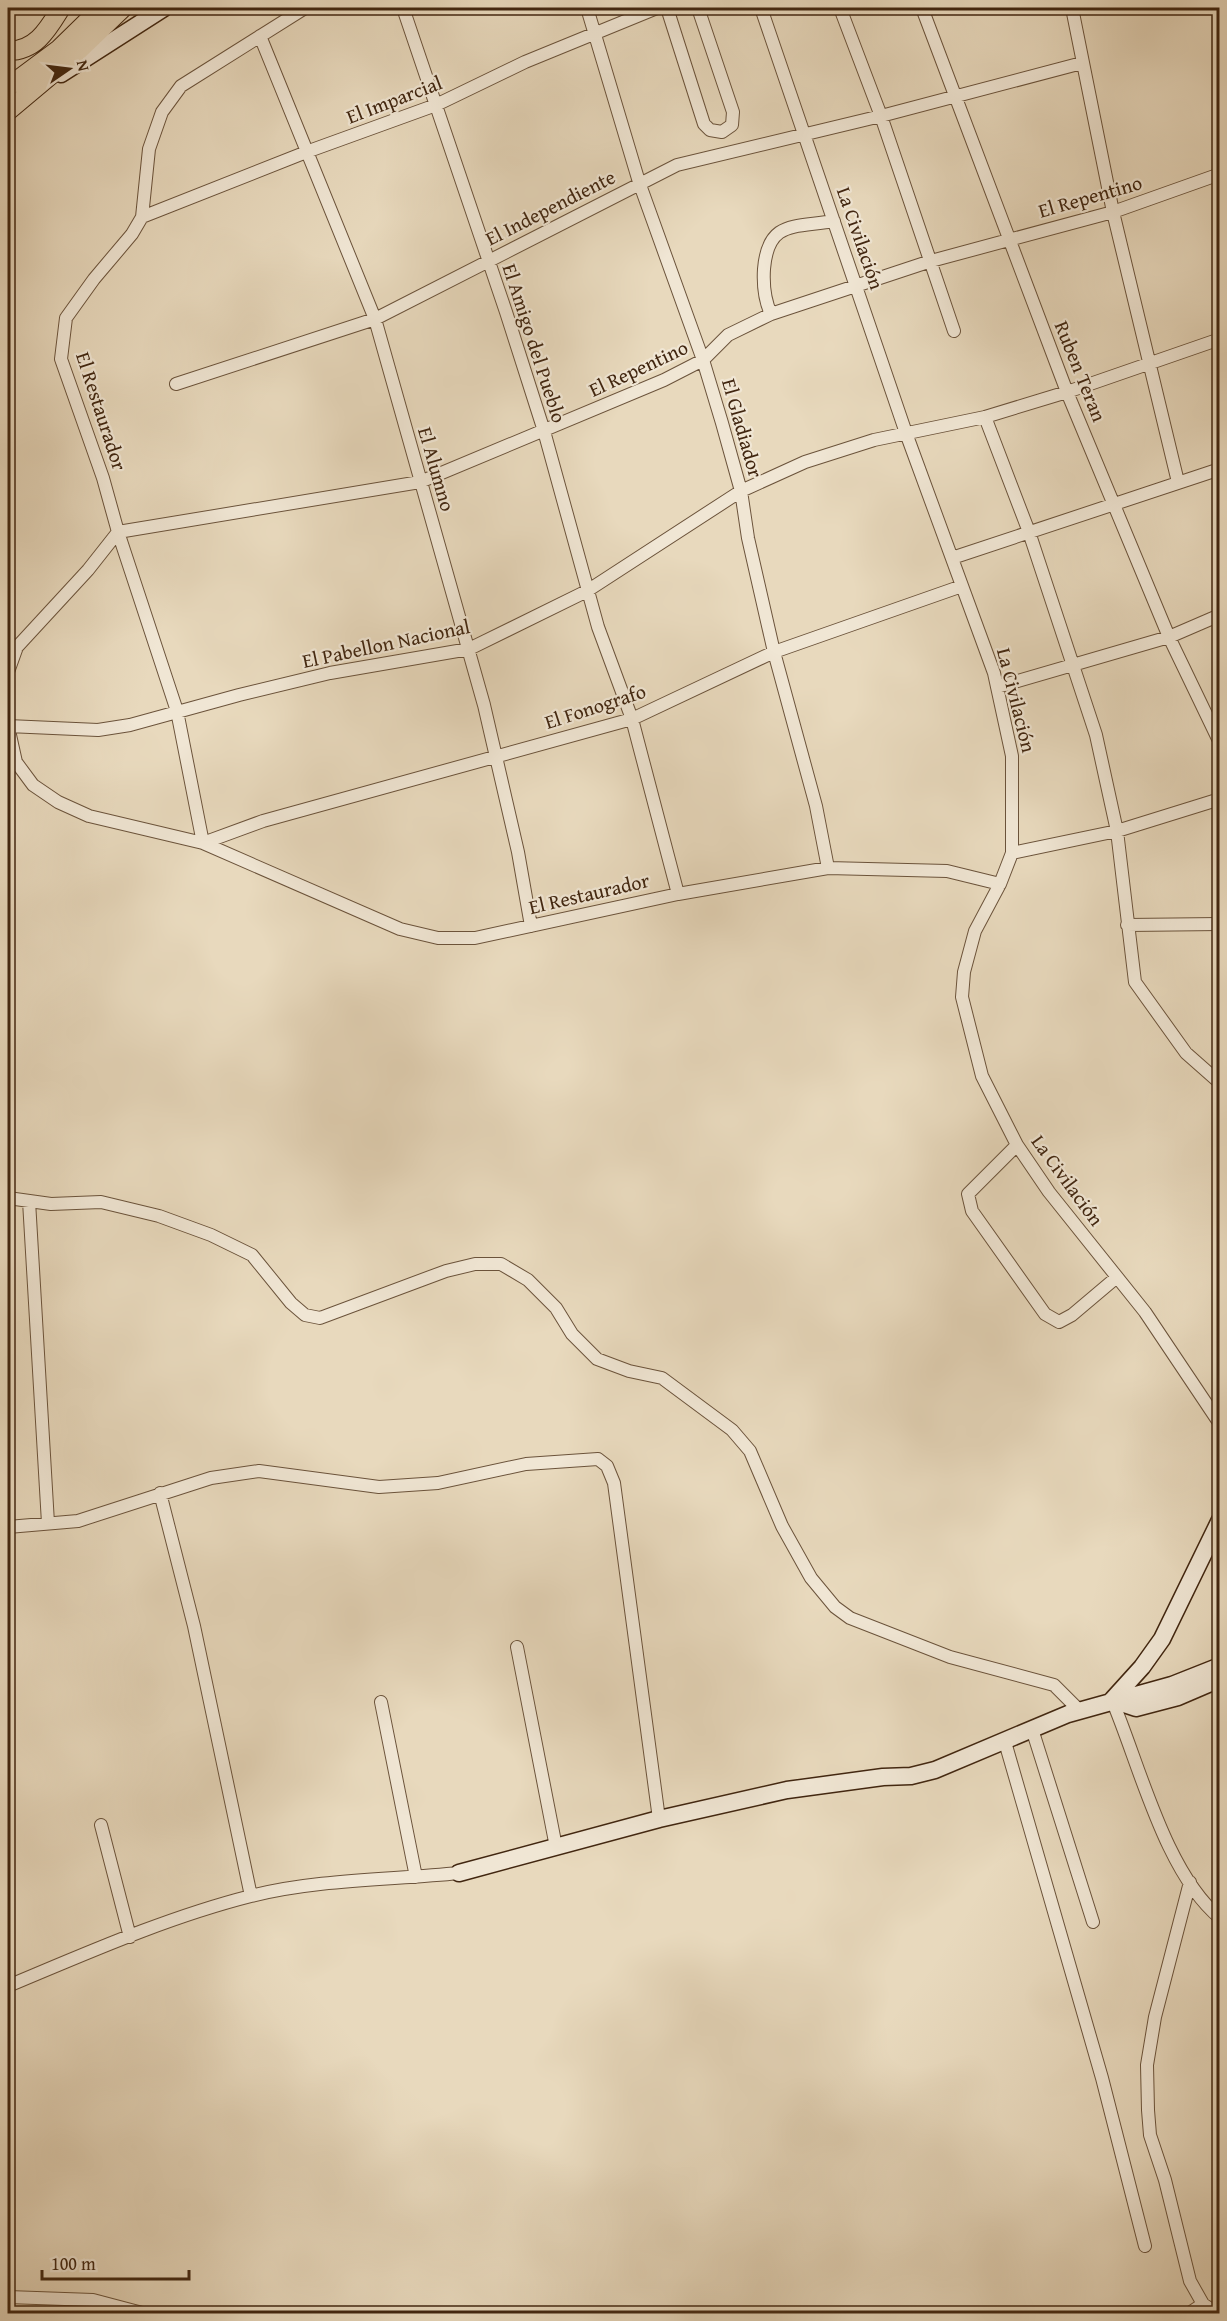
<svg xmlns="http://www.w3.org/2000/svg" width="1227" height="2321" font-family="'Gentium Book Plus',serif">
  <rect width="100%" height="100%" fill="#e8d9bd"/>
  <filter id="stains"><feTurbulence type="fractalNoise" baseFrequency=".00333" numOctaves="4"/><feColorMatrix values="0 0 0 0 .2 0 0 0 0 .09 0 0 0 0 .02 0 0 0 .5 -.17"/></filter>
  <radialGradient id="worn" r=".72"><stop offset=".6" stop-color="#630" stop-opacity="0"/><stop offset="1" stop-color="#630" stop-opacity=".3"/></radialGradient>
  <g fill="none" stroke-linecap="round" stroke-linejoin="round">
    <g stroke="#6b533b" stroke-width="14">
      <path id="street" d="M 305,8 L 181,86 L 162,112 L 149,149 L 142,217 L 132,234 L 94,279 L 66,318 L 61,359 L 103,478 L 118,532 L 177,711 L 203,843 L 400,929 L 438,938 L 475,938 L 678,894 L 828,868 L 947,871 L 1000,884
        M 403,8 L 506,312 L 544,431 L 598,627 L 632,719 L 678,894
        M 587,8 L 639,182 L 703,360 L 722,423 L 741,491 L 748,538 L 774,652 L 816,806 L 828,868
        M 667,8 L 704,124 L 710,130 L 722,132 L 732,125 L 733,112 L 698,8
        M 761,8 L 906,433 L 994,673 L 1012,756 L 1012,853 L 1000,884 L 975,931 L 964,972 L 962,997 L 982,1076 L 1017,1145 L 1049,1192 L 1145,1312 L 1220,1424
        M 840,8 L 881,116 L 954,331
        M 922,8 L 1067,392 L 1169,637 L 1220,743
        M 1072,8 L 1113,212 L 1178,482
        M 260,36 L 375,319 L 484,705 L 518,852 L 531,926
        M 142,217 L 309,151 L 436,105 L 525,62 L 657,8
        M 771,314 C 764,299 763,285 764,269 C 768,220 794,228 834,221
        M 176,384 L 375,319 L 677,165 L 881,116 L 1082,63
        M 985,417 L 1029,532 L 1096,735 L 1117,831 L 1135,982 L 1186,1053 L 1220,1083
        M 118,532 L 420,482 L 664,380 L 703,360 L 728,335 L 771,314 L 931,261 L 1113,212 L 1220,174
        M 952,558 L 1220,469
        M 8,672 L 17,647 L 88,570 L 118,532
        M 997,687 L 1169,637 L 1220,615
        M 8,726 L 98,730 L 130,725 L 239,695 L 330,673 L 469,649 L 587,591 L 741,491 L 805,462 L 874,440 L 985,417 L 1067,392 L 1220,339
        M 8,726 L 16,762 L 33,785 L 58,802 L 89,816 L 203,843 L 263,821 L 632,719 L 774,652 L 962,586
        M 1012,853 L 1117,831 L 1220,799
        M 1127,925 L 1220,924
        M 1017,1145 L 968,1194 L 972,1211 L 1045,1314 L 1059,1322 L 1072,1315 L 1117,1277
        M 8,1198 L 51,1204 L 101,1202 L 159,1216 L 211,1235 L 252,1255 L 291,1303 L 305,1315 L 320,1318 L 446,1271 L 475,1264 L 501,1264 L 528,1280 L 556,1308 L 572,1334 L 597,1359 L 629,1371 L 662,1378 L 732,1430 L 750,1451 L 782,1526 L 811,1578 L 835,1607 L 850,1618 L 950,1657 L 1054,1685 L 1079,1710
        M 29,1201 L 48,1523
        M 160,1493 L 194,1626 L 251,1896
        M 8,1527 L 78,1521 L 211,1478 L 259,1471 L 379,1487 L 438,1483 L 526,1464 L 598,1459 L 607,1466 L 614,1483 L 659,1819
        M 517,1647 L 556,1847
        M 1112,1700 C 1139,1763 1165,1873 1220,1918
        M 381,1702 L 416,1877
        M 1032,1729 L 1093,1922
        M 1005,1742 L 1102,2078 L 1145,2246
        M 101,1825 L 130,1937
        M 1190,1882 L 1155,2017 L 1147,2065 L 1148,2110 L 1150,2135 L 1165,2180 L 1190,2281 L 1203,2304 L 1218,2314
        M 8,1986 C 87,1953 168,1917 251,1896 C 318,1879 391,1880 459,1873
        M 8,2297 L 93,2300 L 146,2314
        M 905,2314 L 914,2314
        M 1188,2314 L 1203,2304"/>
    </g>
    <g stroke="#412610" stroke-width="19">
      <path id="secondary" d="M 61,74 L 164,8
        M 1113,1699 L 1142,1667 L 1162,1639 L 1220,1520
        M 1112,1700 L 1136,1708 L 1178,1697 L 1220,1679
        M 459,1873 L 659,1819 L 787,1790 L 883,1777 L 911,1776 L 935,1770 L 1068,1714 L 1172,1685 L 1220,1666"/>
    </g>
    <g stroke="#412610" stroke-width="20">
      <path id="primary" d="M 8,51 C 36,51 48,29 61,8
        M 8,87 L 59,49 L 101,8
        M 8,111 L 70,59 L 123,8"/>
    </g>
    <use href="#street" stroke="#f0e6d4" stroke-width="12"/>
    <use href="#secondary" stroke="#f0e6d4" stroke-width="16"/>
    <use href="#primary" stroke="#e8d9bd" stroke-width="18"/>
  </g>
  <g text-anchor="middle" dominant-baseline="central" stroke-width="4.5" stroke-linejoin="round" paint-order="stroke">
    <g font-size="20" fill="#412610" stroke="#f0e6d4">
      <text transform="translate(394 99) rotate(-21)">El Imparcial</text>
      <text transform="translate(1090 196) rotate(-16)">El Repentino</text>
      <text transform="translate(550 207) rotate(-27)">El Independiente</text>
      <text transform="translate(861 238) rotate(71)">La Civilación</text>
      <text transform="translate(535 343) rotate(72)">El Amigo del Pueblo</text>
      <text transform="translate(638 368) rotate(-25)">El Repentino</text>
      <text transform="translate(1081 371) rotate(68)">Ruben Teran</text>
      <text transform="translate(102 411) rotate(72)">El Restaurador</text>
      <text transform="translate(743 428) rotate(74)">El Gladiador</text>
      <text transform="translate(437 469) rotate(74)">El Alumno</text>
      <text transform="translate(386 643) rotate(-12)">El Pabellon Nacional</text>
      <text transform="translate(1017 700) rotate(76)">La Civilación</text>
      <text transform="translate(595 706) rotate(-18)">El Fonografo</text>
      <text transform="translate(589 893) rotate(-13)">El Restaurador</text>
      <text transform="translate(1068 1180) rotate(54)">La Civilación</text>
    </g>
  </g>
  <rect width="1227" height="2321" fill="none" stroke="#e8d9bd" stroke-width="30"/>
  <rect x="9" y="9" width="1209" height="2303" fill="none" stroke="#412610" stroke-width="3"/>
  <rect x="15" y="15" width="1197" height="2291" fill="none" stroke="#412610" stroke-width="1.5"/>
  <g transform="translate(69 69) rotate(76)" stroke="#f0e6d4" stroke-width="4.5" paint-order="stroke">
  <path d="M0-4.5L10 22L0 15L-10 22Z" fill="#412610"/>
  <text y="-9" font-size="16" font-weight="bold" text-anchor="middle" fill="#412610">N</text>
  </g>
  <path d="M42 2270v9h147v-9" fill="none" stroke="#412610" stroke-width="3"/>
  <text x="51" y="2270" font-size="18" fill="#412610" stroke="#f0e6d4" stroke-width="4.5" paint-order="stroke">100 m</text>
  <rect width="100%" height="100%" filter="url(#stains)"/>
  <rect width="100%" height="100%" fill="url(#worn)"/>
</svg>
